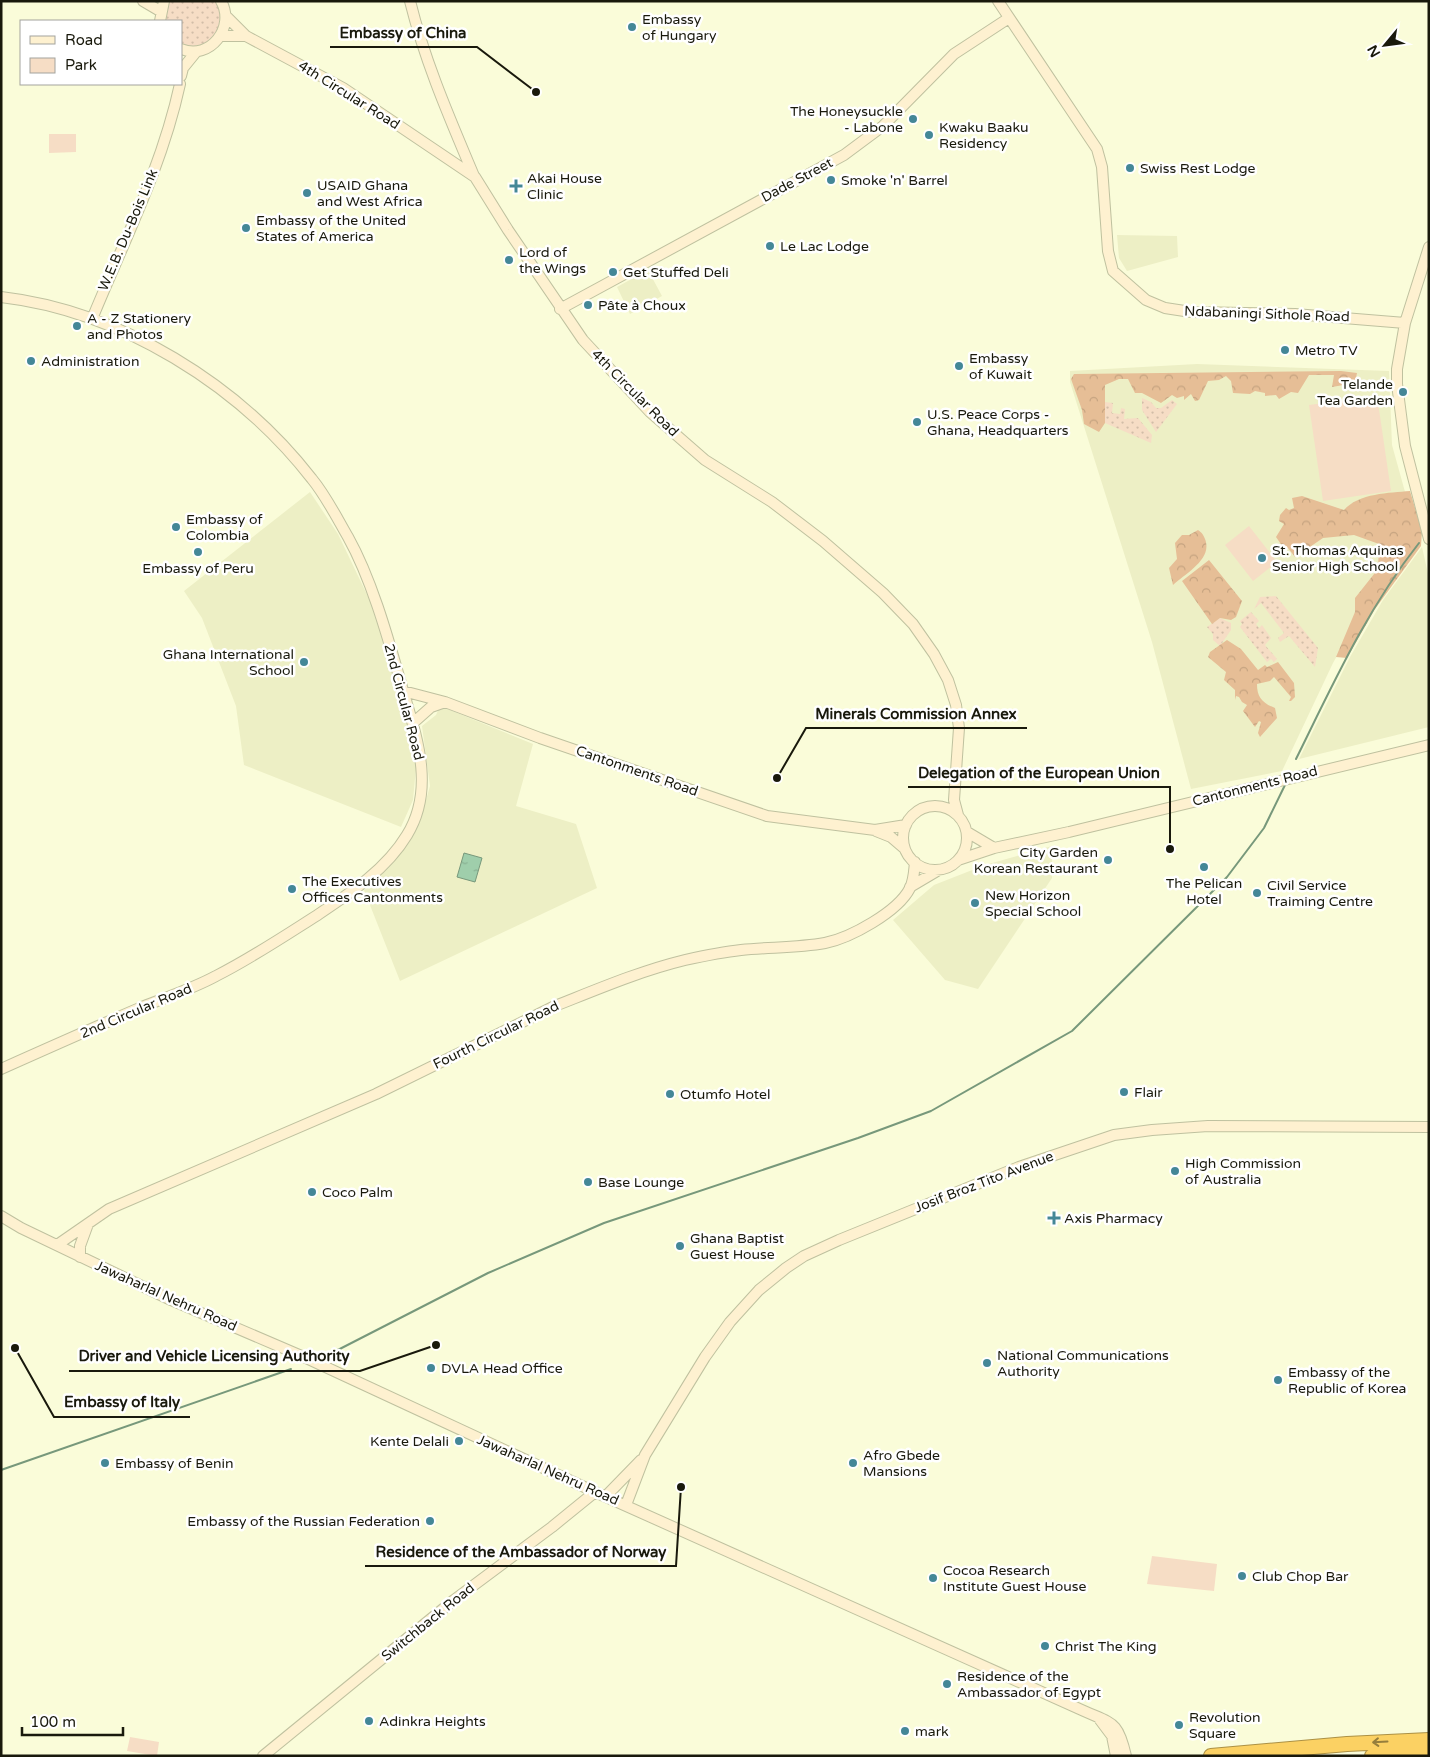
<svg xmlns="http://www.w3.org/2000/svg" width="1430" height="1757" font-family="'Varela Round',sans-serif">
  <defs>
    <pattern id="green-dots" width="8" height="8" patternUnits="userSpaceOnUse" patternTransform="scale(1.25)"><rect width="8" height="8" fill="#f6ddc5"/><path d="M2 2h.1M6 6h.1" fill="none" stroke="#d2bda8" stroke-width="1.8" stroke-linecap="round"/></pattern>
    <pattern id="forest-crowns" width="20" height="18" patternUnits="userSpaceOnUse" patternTransform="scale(1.25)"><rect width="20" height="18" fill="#e6be96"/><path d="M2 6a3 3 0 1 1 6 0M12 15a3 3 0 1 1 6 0" fill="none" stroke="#c5a380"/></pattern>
    <pattern id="water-ripples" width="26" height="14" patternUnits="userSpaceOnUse" patternTransform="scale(1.25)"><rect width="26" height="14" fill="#9fceab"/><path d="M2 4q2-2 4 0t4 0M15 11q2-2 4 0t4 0" fill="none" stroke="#88b092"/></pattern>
  </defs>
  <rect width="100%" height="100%" fill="#fafcd9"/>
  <path fill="#edefc5" d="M 1117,235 L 1177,236 L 1178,257 L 1127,271 L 1119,258 Z
    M 648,270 L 662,296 L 630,314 L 617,287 Z
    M 1197,364 L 1389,371 L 1392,445 L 1417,535 L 1379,581 L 1333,663 L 1282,771 L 1191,789 L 1152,642 L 1070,382 L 1070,371 Z
    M 310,492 L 338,534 L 372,605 L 407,720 L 417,757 L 413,800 L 401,827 L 244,765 L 236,706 L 202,618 L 184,591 Z
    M 1422,547 L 1429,578 L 1429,727 L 1299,759 L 1350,657 L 1383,600 Z
    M 440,706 L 533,744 L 516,806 L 576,824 L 597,888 L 400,981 L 364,890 L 374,883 L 401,852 L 421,817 L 430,786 L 422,726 L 436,715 Z
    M 1052,846 L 1052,878 L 978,989 L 945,980 L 893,920 L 934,885 L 985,865 Z"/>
  <path fill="url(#green-dots)" d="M 166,1 L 217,1 C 224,18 221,41 201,47 C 196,49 187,47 181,47 L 181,21 L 162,21 Z
    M 1142,398 L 1151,402 L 1156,408 L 1161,408 L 1172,400 L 1177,404 L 1156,432 L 1142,410 Z
    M 1105,402 L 1113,403 L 1112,413 L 1120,414 L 1121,408 L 1125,409 L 1124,419 L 1138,418 L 1152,435 L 1151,443 L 1105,423 Z
    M 1276,596 L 1318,648 L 1315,667 L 1289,636 L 1280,642 L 1278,638 L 1284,633 L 1261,603 L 1254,609 L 1260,597 Z
    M 1251,612 L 1259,621 L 1256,624 L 1259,628 L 1262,625 L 1271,638 L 1265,645 L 1277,659 L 1274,662 L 1271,659 L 1267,662 L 1240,627 L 1242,624 L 1240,621 Z
    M 1220,618 L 1231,623 L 1231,630 L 1220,646 L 1213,640 L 1213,634 L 1207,627 Z"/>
  <path fill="url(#forest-crowns)" d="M 1341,371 L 1357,373 L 1355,383 L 1332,387 L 1334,375 L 1309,375 L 1298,393 L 1291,392 L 1279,399 L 1276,395 L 1265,396 L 1265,393 L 1255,391 L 1250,394 L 1233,393 L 1231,381 L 1226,376 L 1219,380 L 1208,381 L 1199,400 L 1195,401 L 1191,394 L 1184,400 L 1184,396 L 1177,398 L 1172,395 L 1161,403 L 1142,393 L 1135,393 L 1128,379 L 1119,379 L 1105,385 L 1105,423 L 1099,432 L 1084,424 L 1082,410 L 1071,379 L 1074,374 Z
    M 1410,491 L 1422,531 L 1421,546 L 1375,609 L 1347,658 L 1336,657 L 1355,612 L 1355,598 L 1378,569 L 1379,544 L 1354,535 L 1323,538 L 1295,557 L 1288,548 L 1285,550 L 1276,537 L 1284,524 L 1279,521 L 1280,515 L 1286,508 L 1289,510 L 1294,508 L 1292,498 L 1302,496 L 1344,510 C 1359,493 1389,493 1410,491 Z
    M 1198,530 C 1202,533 1203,534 1205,539 C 1213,559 1186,573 1173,585 L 1169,568 L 1177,559 L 1175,543 L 1182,535 L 1189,535 Z
    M 1209,560 L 1242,601 L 1236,617 L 1231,620 L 1220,618 L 1212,624 L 1182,581 Z
    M 1227,640 L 1241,649 L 1258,670 L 1265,665 L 1267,667 L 1278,662 L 1294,683 L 1295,697 L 1291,701 L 1289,701 L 1291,697 L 1274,677 L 1270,681 L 1257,684 C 1257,697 1262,703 1275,708 L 1277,718 L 1260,737 L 1258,733 L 1261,722 L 1259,721 L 1255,727 L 1243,711 L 1247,705 L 1242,702 L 1239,697 L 1236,696 L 1235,700 L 1235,690 L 1224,680 L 1226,672 L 1208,657 L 1210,652 Z"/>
  <path fill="#f6ddc5" d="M 49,134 L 76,134 L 76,152 L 49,153 Z
    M 1377,396 L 1391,491 L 1323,501 L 1309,405 Z
    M 1249,526 L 1277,562 L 1253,581 L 1225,545 Z
    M 1152,1556 L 1217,1564 L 1214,1591 L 1147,1584 Z
    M 130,1737 L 159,1742 L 157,1756 L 127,1751 Z"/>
  <path fill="url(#water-ripples)" stroke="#77987b" d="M 464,853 L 482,858 L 475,882 L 457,877 Z"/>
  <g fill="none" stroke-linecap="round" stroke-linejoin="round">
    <path stroke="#77987b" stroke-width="2" d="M 1296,759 C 1333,684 1367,609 1419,543
      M 328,1355 L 488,1273 L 604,1223 L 858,1138 L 931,1111 L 1072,1031 L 1227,877 L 1264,828 L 1285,785
      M 1,1470 L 291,1369"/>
    <g stroke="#bfc19f" stroke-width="12">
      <path id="secondary" d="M 143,1 L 160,11
        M 410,1 C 425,62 450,119 474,176
        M 998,1 L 1097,149 L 1102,167 L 1108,251 L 1113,271 L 1146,300 L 1165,308 L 1191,312 L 1295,314 L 1405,323
        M 226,16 L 246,36 L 343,88 L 475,177 L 508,230 L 583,340 L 650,412 L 705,460 L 772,502 L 823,541 L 883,593 L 913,624 L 934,654 L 948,680 L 956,705 L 959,728 L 954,800 L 958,815
        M 160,21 L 164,1
        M 221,36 L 246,36
        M 181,49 C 210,61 236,27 221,1
        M 181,76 L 183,68 L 196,52
        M 1429,247 L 1405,323 L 1397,369 L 1397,384 L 1405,446 L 1429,539
        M 1,297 C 121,311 239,385 312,479 C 326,496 337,518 348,537 C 372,580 388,638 402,687 C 416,735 436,788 407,835 C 386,870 349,894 316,916 C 283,937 250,959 216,976 C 192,989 167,997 142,1007 C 95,1027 48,1048 1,1069
        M 560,309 L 844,155 L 883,126 L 954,54 L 1009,18
        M 92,319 C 124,241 162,167 180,84
        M 403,691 L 445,702 L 540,738 L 767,816 L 875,830 L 906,825
        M 413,723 L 431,707 L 445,702
        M903 838a32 32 0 1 1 64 0a32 32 0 1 1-64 0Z
        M 876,831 L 891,837 L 905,849
        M 967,832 L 994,848
        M 958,860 L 994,848 L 1069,832 L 1429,745
        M 910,887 L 937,871
        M 1,1216 L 21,1228 L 171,1300 L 304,1357 L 595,1492 L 1084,1711 C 1113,1724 1118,1721 1126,1756
        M 57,1245 L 109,1209 L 376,1094 L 555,1006 C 598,989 640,971 685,960 C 703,956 722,952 741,950 C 769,947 797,948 825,943 C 850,938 898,912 910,888 C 914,880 914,871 915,862
        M 80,1257 L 80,1246 L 88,1224
        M 606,1496 L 641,1460
        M 626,1505 L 645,1455 L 705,1357 L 730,1322 L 759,1290 L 786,1268 L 804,1256 L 839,1240 L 1019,1167 L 1114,1135 L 1152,1130 L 1208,1126 L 1429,1127
        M 1100,1720 L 1112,1736 L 1116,1756
        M 263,1756 L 454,1600 L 552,1527 L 595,1492"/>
    </g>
    <g stroke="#ac9145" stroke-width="16">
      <path id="highway" d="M 1211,1756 L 1347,1744 L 1429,1740
        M 1372,1756 L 1429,1754"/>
    </g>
    <use href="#secondary" stroke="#fef1d0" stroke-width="10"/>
    <use href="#highway" stroke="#fbd163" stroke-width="14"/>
  </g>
  <defs><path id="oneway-shaft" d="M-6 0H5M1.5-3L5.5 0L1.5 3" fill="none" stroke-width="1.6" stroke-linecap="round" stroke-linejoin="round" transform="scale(1.25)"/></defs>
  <use stroke="#957e3c" href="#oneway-shaft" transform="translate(1380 1742) rotate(177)"/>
  <g fill="#448797" stroke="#fff" stroke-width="2">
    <circle cx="632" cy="27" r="5"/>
    <circle cx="913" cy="119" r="5"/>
    <circle cx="929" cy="135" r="5"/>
    <circle cx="1130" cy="168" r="5"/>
    <circle cx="831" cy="180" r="5"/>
    <path d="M513.5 178.5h5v5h5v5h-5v5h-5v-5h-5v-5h5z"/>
    <circle cx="307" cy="193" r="5"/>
    <circle cx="246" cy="228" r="5"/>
    <circle cx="770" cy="246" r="5"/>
    <circle cx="509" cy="260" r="5"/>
    <circle cx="613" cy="272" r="5"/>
    <circle cx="588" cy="305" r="5"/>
    <circle cx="77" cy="326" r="5"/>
    <circle cx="1285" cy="350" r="5"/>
    <circle cx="31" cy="361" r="5"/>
    <circle cx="959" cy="366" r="5"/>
    <circle cx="1403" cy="392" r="5"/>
    <circle cx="917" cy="422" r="5"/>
    <circle cx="176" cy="527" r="5"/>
    <circle cx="198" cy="552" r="5"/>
    <circle cx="1262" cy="558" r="5"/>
    <circle cx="304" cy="662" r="5"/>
    <circle cx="1108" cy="860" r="5"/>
    <circle cx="1204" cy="867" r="5"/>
    <circle cx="292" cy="889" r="5"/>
    <circle cx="1257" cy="893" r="5"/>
    <circle cx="975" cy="903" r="5"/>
    <circle cx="1124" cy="1092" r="5"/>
    <circle cx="670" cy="1094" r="5"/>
    <circle cx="1175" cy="1171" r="5"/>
    <circle cx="588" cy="1182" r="5"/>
    <circle cx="312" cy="1192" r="5"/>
    <path d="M1051.5 1210.5h5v5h5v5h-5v5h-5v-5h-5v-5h5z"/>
    <circle cx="680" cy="1246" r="5"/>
    <circle cx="987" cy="1363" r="5"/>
    <circle cx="431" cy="1368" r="5"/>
    <circle cx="1278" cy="1380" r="5"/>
    <circle cx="459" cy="1441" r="5"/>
    <circle cx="105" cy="1463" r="5"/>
    <circle cx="853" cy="1463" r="5"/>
    <circle cx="430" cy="1521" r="5"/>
    <circle cx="1242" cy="1576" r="5"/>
    <circle cx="933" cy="1578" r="5"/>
    <circle cx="1045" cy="1646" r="5"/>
    <circle cx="947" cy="1684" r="5"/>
    <circle cx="369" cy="1721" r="5"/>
    <circle cx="1179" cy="1725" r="5"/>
    <circle cx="905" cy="1731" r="5"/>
  </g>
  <g text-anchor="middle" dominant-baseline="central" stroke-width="5" stroke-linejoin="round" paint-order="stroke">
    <g font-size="14" fill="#19190c" stroke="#fff" text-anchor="start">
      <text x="642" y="19">Embassy<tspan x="642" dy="16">of Hungary</tspan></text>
      <text x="903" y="111" text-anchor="end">The Honeysuckle<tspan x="903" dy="16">- Labone</tspan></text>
      <text x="939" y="127">Kwaku Baaku<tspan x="939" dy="16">Residency</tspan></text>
      <text x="1140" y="168">Swiss Rest Lodge</text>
      <text x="527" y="178">Akai House<tspan x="527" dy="16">Clinic</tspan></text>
      <text x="841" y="180">Smoke 'n' Barrel</text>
      <text x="317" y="185">USAID Ghana<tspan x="317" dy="16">and West Africa</tspan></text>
      <text x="256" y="220">Embassy of the United<tspan x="256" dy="16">States of America</tspan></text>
      <text x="780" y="246">Le Lac Lodge</text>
      <text x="519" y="252">Lord of<tspan x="519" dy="16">the Wings</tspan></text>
      <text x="623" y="272">Get Stuffed Deli</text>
      <text x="598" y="305">Pâte à Choux</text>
      <text x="87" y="318">A - Z Stationery<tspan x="87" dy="16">and Photos</tspan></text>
      <text x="1295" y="350">Metro TV</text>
      <text x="969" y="358">Embassy<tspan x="969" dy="16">of Kuwait</tspan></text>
      <text x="41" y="361">Administration</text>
      <text x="1393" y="384" text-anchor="end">Telande<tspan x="1393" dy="16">Tea Garden</tspan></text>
      <text x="927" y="414">U.S. Peace Corps -<tspan x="927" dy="16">Ghana, Headquarters</tspan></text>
      <text x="186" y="519">Embassy of<tspan x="186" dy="16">Colombia</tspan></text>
      <text x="1272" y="550">St. Thomas Aquinas<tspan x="1272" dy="16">Senior High School</tspan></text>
      <text x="198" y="568" text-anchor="middle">Embassy of Peru</text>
      <text x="294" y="654" text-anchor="end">Ghana International<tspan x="294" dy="16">School</tspan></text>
      <text x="1098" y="852" text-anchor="end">City Garden<tspan x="1098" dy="16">Korean Restaurant</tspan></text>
      <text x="302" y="881">The Executives<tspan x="302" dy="16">Offices Cantonments</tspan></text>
      <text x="1204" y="883" text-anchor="middle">The Pelican<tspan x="1204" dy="16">Hotel</tspan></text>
      <text x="1267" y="885">Civil Service<tspan x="1267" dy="16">Traiming Centre</tspan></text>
      <text x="985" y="895">New Horizon<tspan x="985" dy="16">Special School</tspan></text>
      <text x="1134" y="1092">Flair</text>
      <text x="680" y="1094">Otumfo Hotel</text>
      <text x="1185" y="1163">High Commission<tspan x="1185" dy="16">of Australia</tspan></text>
      <text x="598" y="1182">Base Lounge</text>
      <text x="322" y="1192">Coco Palm</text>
      <text x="1064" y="1218">Axis Pharmacy</text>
      <text x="690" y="1238">Ghana Baptist<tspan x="690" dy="16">Guest House</tspan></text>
      <text x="997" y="1355">National Communications<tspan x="997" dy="16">Authority</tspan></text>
      <text x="441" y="1368">DVLA Head Office</text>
      <text x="1288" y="1372">Embassy of the<tspan x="1288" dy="16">Republic of Korea</tspan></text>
      <text x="449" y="1441" text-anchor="end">Kente Delali</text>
      <text x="863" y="1455">Afro Gbede<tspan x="863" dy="16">Mansions</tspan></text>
      <text x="115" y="1463">Embassy of Benin</text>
      <text x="420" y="1521" text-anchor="end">Embassy of the Russian Federation</text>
      <text x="943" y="1570">Cocoa Research<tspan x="943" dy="16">Institute Guest House</tspan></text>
      <text x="1252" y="1576">Club Chop Bar</text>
      <text x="1055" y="1646">Christ The King</text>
      <text x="957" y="1676">Residence of the<tspan x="957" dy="16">Ambassador of Egypt</tspan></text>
      <text x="1189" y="1717">Revolution<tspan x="1189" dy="16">Square</tspan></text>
      <text x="379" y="1721">Adinkra Heights</text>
      <text x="915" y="1731">mark</text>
    </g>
    <g font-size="14" fill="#19190c" stroke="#fff">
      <text transform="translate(349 95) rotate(32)">4th Circular Road</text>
      <text transform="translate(797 180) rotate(-28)">Dade Street</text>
      <text transform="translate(128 230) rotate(-67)">W.E.B. Du-Bois Link</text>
      <text transform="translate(1267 314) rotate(2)">Ndabaningi Sithole Road</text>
      <text transform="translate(635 393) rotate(45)">4th Circular Road</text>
      <text transform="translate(404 702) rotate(75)">2nd Circular Road</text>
      <text transform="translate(637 771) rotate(19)">Cantonments Road</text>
      <text transform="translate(1255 786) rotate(-14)">Cantonments Road</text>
      <text transform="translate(136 1011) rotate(-23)">2nd Circular Road</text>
      <text transform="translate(496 1035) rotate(-26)">Fourth Circular Road</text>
      <text transform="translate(984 1182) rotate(-21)">Josif Broz Tito Avenue</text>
      <text transform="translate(166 1296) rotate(24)">Jawaharlal Nehru Road</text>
      <text transform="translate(548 1470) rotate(24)">Jawaharlal Nehru Road</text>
      <text transform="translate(428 1622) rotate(-39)">Switchback Road</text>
    </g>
  </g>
  <path fill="none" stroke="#19190c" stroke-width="2" d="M536 92L477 47H330M777 778L806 728H1027M1170 849L1170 787H908M436 1345L360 1371H69M15 1348L54 1417H190M681 1487L676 1566H365"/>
  <g fill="#19190c" stroke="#fff" stroke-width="2">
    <circle cx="536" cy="92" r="5"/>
    <circle cx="777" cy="778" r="5"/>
    <circle cx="1170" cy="849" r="5"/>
    <circle cx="436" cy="1345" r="5"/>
    <circle cx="15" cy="1348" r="5"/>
    <circle cx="681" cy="1487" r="5"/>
  </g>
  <g font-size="15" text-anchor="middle" font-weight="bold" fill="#19190c" stroke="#fff" stroke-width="5" stroke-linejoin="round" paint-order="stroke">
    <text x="403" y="38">Embassy of China</text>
    <text x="916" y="719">Minerals Commission Annex</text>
    <text x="1039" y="778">Delegation of the European Union</text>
    <text x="214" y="1361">Driver and Vehicle Licensing Authority</text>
    <text x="122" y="1407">Embassy of Italy</text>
    <text x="521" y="1557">Residence of the Ambassador of Norway</text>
  </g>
  <rect width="1430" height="1757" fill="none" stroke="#19190c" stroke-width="5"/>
  <rect x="20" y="20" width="162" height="65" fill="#ffffff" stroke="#a3a39e"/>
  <rect x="30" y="36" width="25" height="8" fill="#fef1d0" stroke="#a3a39e"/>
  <text x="65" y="45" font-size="15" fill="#19190c">Road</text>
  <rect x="30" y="58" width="25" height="15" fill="#f6ddc5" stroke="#a3a39e"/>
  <text x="65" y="70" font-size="15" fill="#19190c">Park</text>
  <g transform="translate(1385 45) rotate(241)" stroke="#ffffff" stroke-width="4" paint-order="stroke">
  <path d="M0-4L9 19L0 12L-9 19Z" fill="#19190c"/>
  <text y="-8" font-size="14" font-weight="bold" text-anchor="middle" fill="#19190c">N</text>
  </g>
  <path d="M22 1727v8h101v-8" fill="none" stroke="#19190c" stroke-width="2.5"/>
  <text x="30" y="1727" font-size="15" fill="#19190c" stroke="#ffffff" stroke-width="4" paint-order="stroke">100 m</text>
</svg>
